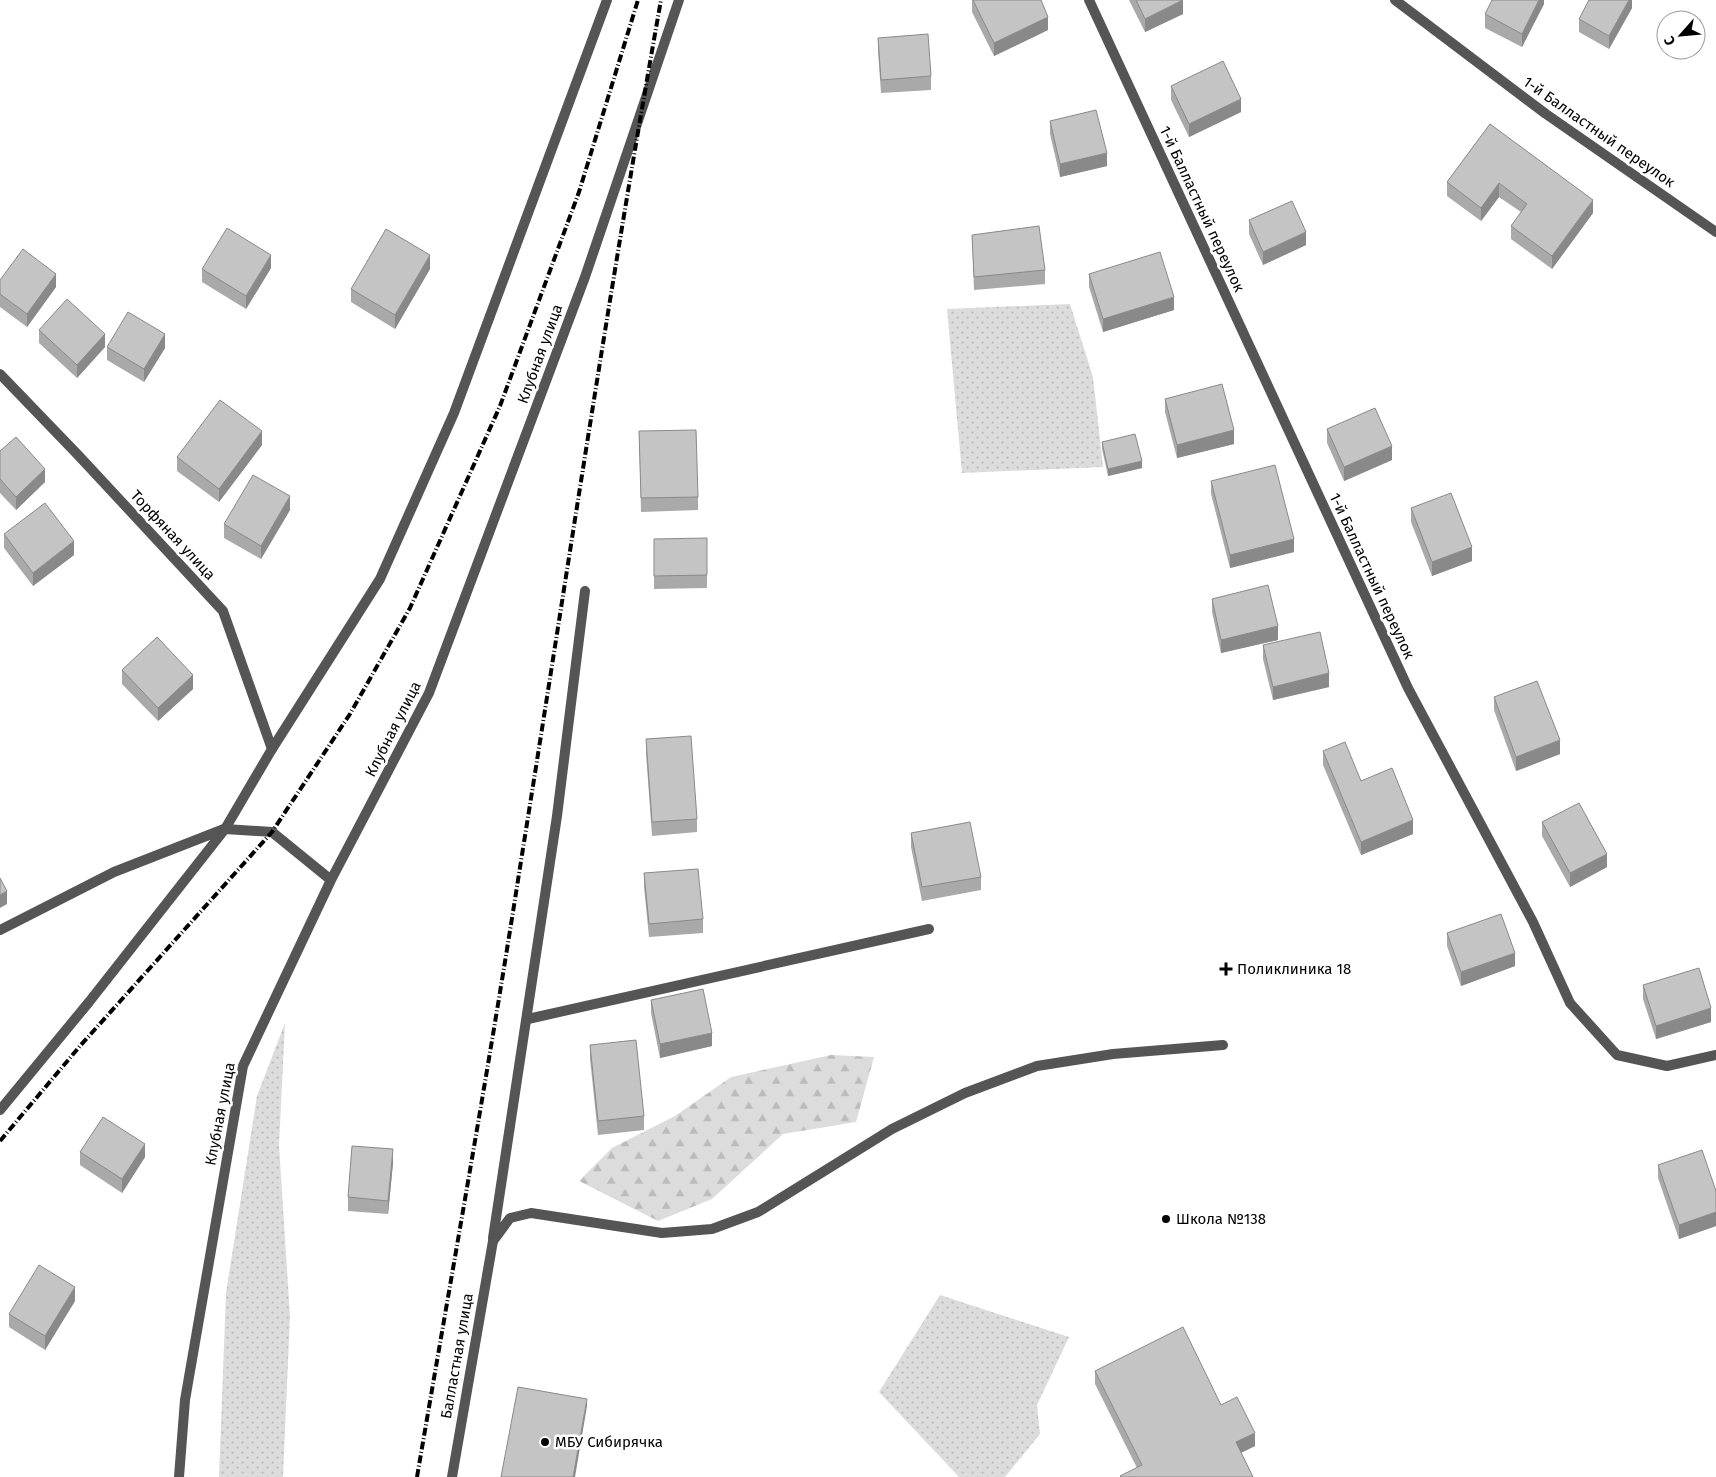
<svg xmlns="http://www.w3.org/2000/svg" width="1716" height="1477" font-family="'Fira Sans',sans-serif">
  <defs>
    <pattern id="green-dots" width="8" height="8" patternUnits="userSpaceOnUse" patternTransform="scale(1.25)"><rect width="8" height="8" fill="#dcdcdc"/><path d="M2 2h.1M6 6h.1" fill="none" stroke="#bbb" stroke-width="1.8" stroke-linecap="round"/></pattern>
    <pattern id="forest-firs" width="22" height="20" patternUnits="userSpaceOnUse" patternTransform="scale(1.25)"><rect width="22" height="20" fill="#dcdcdc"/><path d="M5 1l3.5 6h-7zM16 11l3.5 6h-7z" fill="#bbb"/></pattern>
  </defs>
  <rect width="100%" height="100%" fill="#fff"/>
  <path fill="url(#green-dots)" d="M 1070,304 L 1093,377 L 1103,467 L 962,473 L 947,309 Z
    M 285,1023 L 279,1145 L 290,1316 L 283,1477 L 219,1477 L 226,1293 L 257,1096 Z
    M 940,1295 L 1069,1337 L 1037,1405 L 1040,1434 L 1005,1477 L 959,1477 L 879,1392 Z"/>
  <path fill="url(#forest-firs)" d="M 831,1055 L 874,1057 L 856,1122 L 783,1134 L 712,1199 L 658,1221 L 579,1181 L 612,1148 L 675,1116 L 731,1077 Z"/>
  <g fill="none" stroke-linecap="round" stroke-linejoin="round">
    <path stroke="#555" stroke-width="10" d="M 225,829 L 272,749 L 380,579 L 454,413 L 607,0
      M 528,1019 L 929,929
      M 493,1238 L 557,816 L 585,591
      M 493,1241 L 510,1218 L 531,1213 L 662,1233 L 712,1229 L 758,1212 L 892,1129 L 965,1093 L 1037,1066 L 1113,1054 L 1223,1045"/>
    <path stroke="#555" stroke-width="10" d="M 1089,0 L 1408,688 L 1533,922 L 1570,1003 L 1617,1055 L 1667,1066 L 1716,1055
      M 1395,0 L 1546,114 L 1716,232
      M 0,374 L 79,456 L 223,611 L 272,749
      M 0,930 L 114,872 L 224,829
      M 0,1110 L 89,1002 L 225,829 L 272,832 L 331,880
      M 179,1477 L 185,1400 L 243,1066 L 331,880 L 429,693 L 585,277 L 679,0
      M 452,1477 L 493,1241"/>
    <path stroke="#000" stroke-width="4" stroke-dasharray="8 2.5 1 2.5" stroke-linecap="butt" d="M 0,1141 L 80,1046 L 272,832 L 350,714 L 410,608 L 500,406 L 579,192 L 638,0
      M 417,1477 C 452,1272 489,1067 521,861 C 567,574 610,286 661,0"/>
  </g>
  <path fill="#a9a9a9" d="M 972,0 L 1041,0 L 1048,30 L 994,56 L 972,12 Z
    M 1129,0 L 1183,0 L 1183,14 L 1145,32 Z
    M 1544,0 L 1544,4 L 1522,47 L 1485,28 L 1485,14 Z
    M 1632,0 L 1632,8 L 1609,49 L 1579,32 L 1579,19 Z
    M 878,38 L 931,76 L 931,90 L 881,93 L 878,51 Z
    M 1171,86 L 1241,112 L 1189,137 L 1171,100 Z
    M 1050,121 L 1107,166 L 1060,177 L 1050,134 Z
    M 1490,124 L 1593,213 L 1552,269 L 1511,239 L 1511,226 L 1521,212 L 1499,197 L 1481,221 L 1447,196 L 1447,182 Z
    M 1249,220 L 1306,245 L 1263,265 L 1249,234 Z
    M 972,235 L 1045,270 L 1045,284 L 974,290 Z
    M 271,268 L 246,309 L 202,282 L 202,269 Z
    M 430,269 L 395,329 L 351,302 L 351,289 Z
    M 1089,274 L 1174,310 L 1103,332 L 1089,287 Z
    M 0,280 L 56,287 L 27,327 L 0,307 Z
    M 39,330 L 105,347 L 77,378 L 39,343 Z
    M 107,347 L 165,348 L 144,382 L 107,360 Z
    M 1165,399 L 1234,444 L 1177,458 L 1165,412 Z
    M 1327,429 L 1392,460 L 1344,481 L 1327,443 Z
    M 639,431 L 698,497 L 698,510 L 641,512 Z
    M 1102,442 L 1142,468 L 1108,476 L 1102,449 Z
    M 262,445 L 219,502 L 177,471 L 177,457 Z
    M 0,451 L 45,482 L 16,510 L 0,493 Z
    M 1211,481 L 1294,552 L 1230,568 L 1211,494 Z
    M 1411,508 L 1472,561 L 1432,576 L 1411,522 Z
    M 290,510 L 261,559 L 224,538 L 224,524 Z
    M 4,534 L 74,555 L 33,586 L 4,548 Z
    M 654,539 L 707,575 L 707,588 L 654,589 Z
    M 1212,599 L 1278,640 L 1221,653 L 1212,612 Z
    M 1263,645 L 1329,687 L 1273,700 L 1263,659 Z
    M 122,670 L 193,689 L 158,721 L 122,684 Z
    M 1494,697 L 1560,754 L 1516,771 L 1494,710 Z
    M 646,739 L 697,819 L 697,832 L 652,836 L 646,753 Z
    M 1323,751 L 1361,781 L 1413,834 L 1361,855 L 1323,765 Z
    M 1542,822 L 1607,867 L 1570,887 L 1542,836 Z
    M 911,833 L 981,877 L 981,890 L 922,901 L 911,847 Z
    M 644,873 L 703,919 L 703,933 L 649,937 L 644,887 Z
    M 1447,933 L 1515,966 L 1461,986 L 1447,946 Z
    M 1643,985 L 1711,1022 L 1656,1039 L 1643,999 Z
    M 651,1000 L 712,1046 L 660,1058 L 651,1013 Z
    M 590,1045 L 644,1116 L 644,1130 L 598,1135 L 590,1059 Z
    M 80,1152 L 145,1157 L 122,1193 L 80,1165 Z
    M 393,1163 L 388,1214 L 348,1211 L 348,1197 Z
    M 1658,1165 L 1716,1191 L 1716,1226 L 1679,1239 L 1658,1178 Z
    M 75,1301 L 45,1350 L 9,1327 L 9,1314 Z
    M 1095,1371 L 1221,1405 L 1255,1446 L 1241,1453 L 1253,1477 L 1120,1477 L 1120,1476 L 1137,1468 L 1095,1384 Z"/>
  <path fill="#898989" d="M 1183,0 L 1183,14 L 1145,32 L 1145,19 Z
    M 1539,0 L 1544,0 L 1544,4 L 1522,47 L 1522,34 Z
    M 1629,0 L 1632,0 L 1632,8 L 1609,49 L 1609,36 Z
    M 1048,17 L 1048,30 L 994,56 L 994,43 Z
    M 1241,99 L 1241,112 L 1189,137 L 1189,124 Z
    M 1107,153 L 1107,166 L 1060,177 L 1060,164 Z
    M 1499,183 L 1499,197 L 1481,221 L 1481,208 Z
    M 1593,200 L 1593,213 L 1552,269 L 1552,256 Z
    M 1306,232 L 1306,245 L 1263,265 L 1263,252 Z
    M 271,255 L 271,268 L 246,309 L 246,296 Z
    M 430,255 L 430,269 L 395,329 L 395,315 Z
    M 56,274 L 56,287 L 27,327 L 27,314 Z
    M 1174,297 L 1174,310 L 1103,332 L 1103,319 Z
    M 105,334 L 105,347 L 77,378 L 77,365 Z
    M 165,334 L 165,348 L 144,382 L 144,369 Z
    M 1234,430 L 1234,444 L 1177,458 L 1177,445 Z
    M 262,431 L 262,445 L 219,502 L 219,489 Z
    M 1392,446 L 1392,460 L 1344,481 L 1344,467 Z
    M 1142,461 L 1142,468 L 1108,476 L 1108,469 Z
    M 45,469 L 45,482 L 16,510 L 16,497 Z
    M 290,496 L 290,510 L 261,559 L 261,546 Z
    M 1294,539 L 1294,552 L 1230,568 L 1230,555 Z
    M 74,541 L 74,555 L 33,586 L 33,573 Z
    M 1472,547 L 1472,561 L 1432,576 L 1432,562 Z
    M 1278,626 L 1278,640 L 1221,653 L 1221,640 Z
    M 1329,673 L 1329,687 L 1273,700 L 1273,687 Z
    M 193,675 L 193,689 L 158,721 L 158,708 Z
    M 1560,740 L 1560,754 L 1516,771 L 1516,757 Z
    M 1413,820 L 1413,834 L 1361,855 L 1361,842 Z
    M 1607,854 L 1607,867 L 1570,887 L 1570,873 Z
    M 7,891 L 7,904 L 0,908 L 0,895 Z
    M 1515,953 L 1515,966 L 1461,986 L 1461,972 Z
    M 1711,1008 L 1711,1022 L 1656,1039 L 1656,1026 Z
    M 712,1033 L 712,1046 L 660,1058 L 660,1044 Z
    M 145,1144 L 145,1157 L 122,1193 L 122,1179 Z
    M 393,1149 L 393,1163 L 388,1214 L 388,1201 Z
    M 1716,1212 L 1716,1226 L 1679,1239 L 1679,1225 Z
    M 75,1287 L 75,1301 L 45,1350 L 45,1336 Z
    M 587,1399 L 587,1406 L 575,1477 L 573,1477 Z
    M 1255,1433 L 1255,1446 L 1236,1455 L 1236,1442 Z"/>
  <path fill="#c4c4c4" stroke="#898989" d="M 973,0 L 1041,0 L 1048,17 L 994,43 Z
    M 1136,0 L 1183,0 L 1145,19 Z
    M 1492,0 L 1539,0 L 1522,34 L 1485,14 Z
    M 1589,0 L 1629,0 L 1609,36 L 1579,19 Z
    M 928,34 L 931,76 L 881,80 L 878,38 Z
    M 1223,61 L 1241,99 L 1189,124 L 1171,86 Z
    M 1096,110 L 1107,153 L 1060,164 L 1050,121 Z
    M 1490,124 L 1593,200 L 1552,256 L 1511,226 L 1527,204 L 1499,183 L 1481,208 L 1447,182 Z
    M 1292,201 L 1306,232 L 1263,252 L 1249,220 Z
    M 1039,226 L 1045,270 L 974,277 L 972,235 Z
    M 227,228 L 271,255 L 246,296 L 202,269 Z
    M 386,229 L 430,255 L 395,315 L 351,289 Z
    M 23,249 L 56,274 L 27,314 L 0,294 L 0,280 Z
    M 1160,252 L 1174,297 L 1103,319 L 1089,274 Z
    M 67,299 L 105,334 L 77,365 L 39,330 Z
    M 128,312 L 165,334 L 144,369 L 107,347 Z
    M 1222,384 L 1234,430 L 1177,445 L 1165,399 Z
    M 220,400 L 262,431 L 219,489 L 177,457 Z
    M 1375,408 L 1392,446 L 1344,467 L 1327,429 Z
    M 696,430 L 698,497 L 641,498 L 639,431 Z
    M 1135,434 L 1142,461 L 1108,469 L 1102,442 Z
    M 16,437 L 45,469 L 16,497 L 0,479 L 0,451 Z
    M 1275,465 L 1294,539 L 1230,555 L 1211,481 Z
    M 253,475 L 290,496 L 261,546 L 224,524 Z
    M 1451,493 L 1472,547 L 1432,562 L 1411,508 Z
    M 45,503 L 74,541 L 33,573 L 4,534 Z
    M 707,538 L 707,575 L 654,576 L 654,539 Z
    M 1268,585 L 1278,626 L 1221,640 L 1212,599 Z
    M 1320,632 L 1329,673 L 1273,687 L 1263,645 Z
    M 157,637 L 193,675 L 158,708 L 122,670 Z
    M 1537,681 L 1560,740 L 1516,757 L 1494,697 Z
    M 691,736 L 697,819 L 652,822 L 646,739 Z
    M 1345,742 L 1361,781 L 1392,768 L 1413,820 L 1361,842 L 1323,751 Z
    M 1579,803 L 1607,854 L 1570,873 L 1542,822 Z
    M 970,822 L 981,877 L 922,887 L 911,833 Z
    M 698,869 L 703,919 L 649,924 L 644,873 Z
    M 0,878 L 7,891 L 0,895 Z
    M 1501,914 L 1515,953 L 1461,972 L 1447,933 Z
    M 1699,968 L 1711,1008 L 1656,1026 L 1643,985 Z
    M 703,989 L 712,1033 L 660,1044 L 651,1000 Z
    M 636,1040 L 644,1116 L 598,1121 L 590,1045 Z
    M 103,1117 L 145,1144 L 122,1179 L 80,1152 Z
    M 352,1146 L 393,1149 L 388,1201 L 348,1197 Z
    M 1702,1150 L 1716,1191 L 1716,1212 L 1679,1225 L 1658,1165 Z
    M 39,1265 L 75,1287 L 45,1336 L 9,1314 Z
    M 1183,1327 L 1221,1405 L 1237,1397 L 1255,1433 L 1236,1442 L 1253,1477 L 1121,1477 L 1120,1476 L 1142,1465 L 1095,1371 Z
    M 518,1387 L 587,1399 L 573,1477 L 501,1477 Z"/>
  <g fill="#000" stroke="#fff" stroke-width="2">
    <path d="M1223.5 961.5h5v5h5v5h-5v5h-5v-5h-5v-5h5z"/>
    <circle cx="1166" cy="1219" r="5"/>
    <circle cx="545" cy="1442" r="5"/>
  </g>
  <g text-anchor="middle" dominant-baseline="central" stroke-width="5" stroke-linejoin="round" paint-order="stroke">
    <g font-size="15" fill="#000" stroke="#fff">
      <text transform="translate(1599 132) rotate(35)">1-й Балластный переулок</text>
      <text transform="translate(1202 209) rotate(65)">1-й Балластный переулок</text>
      <text transform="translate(540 354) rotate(-70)">Клубная улица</text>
      <text transform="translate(173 535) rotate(47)">Торфяная улица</text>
      <text transform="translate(1372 576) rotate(65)">1-й Балластный переулок</text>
      <text transform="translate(393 729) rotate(-63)">Клубная улица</text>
      <text transform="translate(220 1114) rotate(-79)">Клубная улица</text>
      <text transform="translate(457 1356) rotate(-80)">Балластная улица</text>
    </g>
    <g font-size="15" fill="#000" stroke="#fff" text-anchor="start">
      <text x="1237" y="969">Поликлиника 18</text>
      <text x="1176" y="1219">Школа №138</text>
      <text x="555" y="1442">МБУ Сибирячка</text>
    </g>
  </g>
  <g transform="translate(1681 35) rotate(243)"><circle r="24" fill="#ffffff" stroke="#999999"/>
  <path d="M0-4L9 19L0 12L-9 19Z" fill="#000000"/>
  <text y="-8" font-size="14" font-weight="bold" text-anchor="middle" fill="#000000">С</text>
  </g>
</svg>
